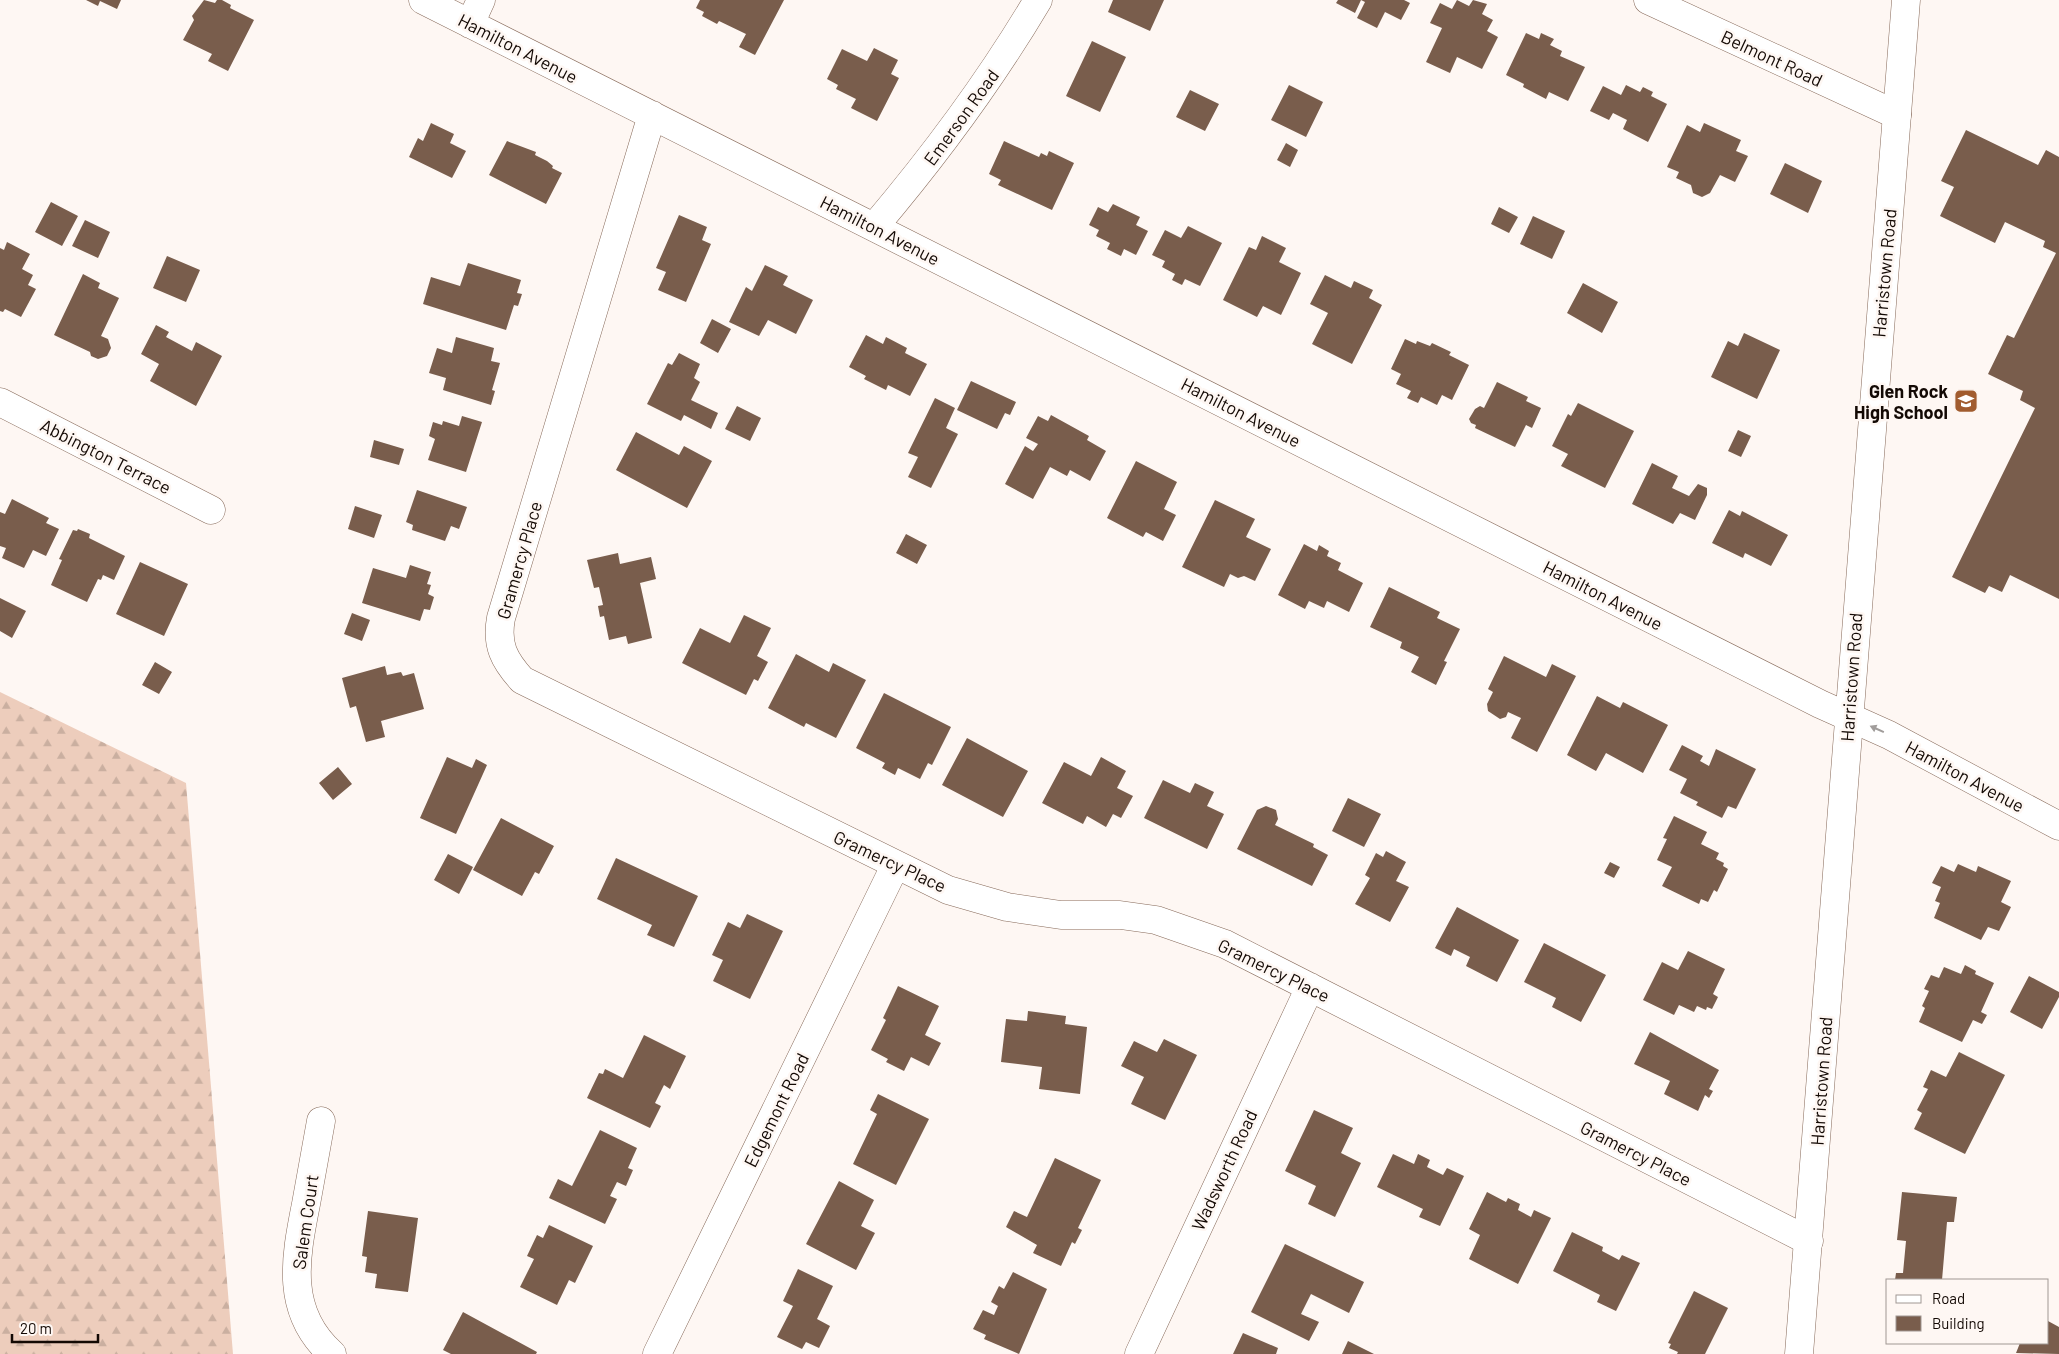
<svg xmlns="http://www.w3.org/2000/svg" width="2059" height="1354" font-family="Barlow,sans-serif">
  <defs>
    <pattern id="forest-firs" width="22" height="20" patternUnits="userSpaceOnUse" patternTransform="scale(1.25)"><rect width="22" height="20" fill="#edcdbc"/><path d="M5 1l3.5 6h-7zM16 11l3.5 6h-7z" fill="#caafa0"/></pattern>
  </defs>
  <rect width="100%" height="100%" fill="#fef7f3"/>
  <path fill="url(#forest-firs)" d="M 0,692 L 186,783 L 233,1354 L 0,1354 Z"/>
  <path fill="#795d4c" d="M 86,0 L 121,0 L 117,9 L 100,1 L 98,6 Z
    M 204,0 L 215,3 L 217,0 L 222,0 L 231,5 L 230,8 L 254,20 L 228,71 L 208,61 L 212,54 L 183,40 L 194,20 L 192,16 Z
    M 700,0 L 784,0 L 755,55 L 739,47 L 746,34 L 719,21 L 717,24 L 702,16 L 704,12 L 696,8 Z
    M 1113,0 L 1164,0 L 1150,31 L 1108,12 Z
    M 1338,0 L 1404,0 L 1410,3 L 1401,20 L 1385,12 L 1377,28 L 1357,18 L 1365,2 L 1361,0 L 1355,13 L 1336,3 Z
    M 1457,0 L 1469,6 L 1473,0 L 1487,4 L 1482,14 L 1493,20 L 1487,31 L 1498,37 L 1482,69 L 1457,57 L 1450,73 L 1426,62 L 1442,28 L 1430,23 L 1440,3 L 1452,9 Z
    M 1526,33 L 1539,39 L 1541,33 L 1554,39 L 1550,45 L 1562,51 L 1560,56 L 1585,67 L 1568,101 L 1549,92 L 1546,99 L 1523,87 L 1524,84 L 1506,75 Z
    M 1092,41 L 1126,57 L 1100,112 L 1066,96 Z
    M 874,48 L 898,60 L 891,74 L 899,78 L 877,121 L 851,108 L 856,99 L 836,89 L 838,85 L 827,79 L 842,49 L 867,61 Z
    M 1289,85 L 1323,102 L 1306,137 L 1271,120 Z
    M 1626,85 L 1640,92 L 1643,87 L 1653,92 L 1651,96 L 1667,104 L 1648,142 L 1623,129 L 1627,120 L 1613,113 L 1609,120 L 1590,111 L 1603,86 L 1621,95 Z
    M 1190,90 L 1219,104 L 1205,131 L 1176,117 Z
    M 431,123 L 454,134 L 450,143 L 466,151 L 452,178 L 409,157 L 418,138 L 423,141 Z
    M 1704,123 L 1741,140 L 1736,151 L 1748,156 L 1735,182 L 1720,175 L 1710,193 L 1702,197 L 1693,193 L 1691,185 L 1676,178 L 1679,172 L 1667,167 L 1687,125 L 1700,132 Z
    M 1966,130 L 2038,165 L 2046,150 L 2059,157 L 2059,599 L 2010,575 L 2002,592 L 1989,586 L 1985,593 L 1952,577 L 2035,408 L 2020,400 L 2023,391 L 1988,374 L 2007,335 L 2014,338 L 2056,253 L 2043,247 L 2045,241 L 2005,222 L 1995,243 L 1940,216 L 1954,187 L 1941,181 Z
    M 507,141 L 536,152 L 535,155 L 547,161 L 553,166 L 552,168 L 562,173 L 546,204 L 489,175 Z
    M 1004,141 L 1039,157 L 1041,153 L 1047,156 L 1049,151 L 1074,163 L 1052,210 L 998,185 L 1001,180 L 989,174 Z
    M 1286,143 L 1298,150 L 1290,167 L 1277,160 Z
    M 1785,163 L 1822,181 L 1808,213 L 1770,194 Z
    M 51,202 L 78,216 L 62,246 L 35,232 Z
    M 1113,204 L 1140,217 L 1136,225 L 1148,231 L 1136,255 L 1124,249 L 1121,256 L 1107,249 L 1110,243 L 1096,236 L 1099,230 L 1089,225 L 1098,207 L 1108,212 Z
    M 1499,207 L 1518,217 L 1509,233 L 1491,224 Z
    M 679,215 L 707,227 L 702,240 L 711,244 L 686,302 L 658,290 L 666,272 L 656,268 Z
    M 1533,216 L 1565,231 L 1552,259 L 1520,244 Z
    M 85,220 L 110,232 L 98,258 L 72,246 Z
    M 1188,226 L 1222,243 L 1200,286 L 1185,279 L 1182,285 L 1172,280 L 1175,274 L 1162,267 L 1165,261 L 1152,255 L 1165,230 L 1181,238 Z
    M 1262,236 L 1286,248 L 1279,262 L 1301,273 L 1281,315 L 1263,306 L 1257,317 L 1223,300 L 1249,247 L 1256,250 Z
    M 7,242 L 30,254 L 22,269 L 33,275 L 28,285 L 36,289 L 21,317 L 5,309 L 3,312 L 0,311 L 0,248 L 4,250 Z
    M 167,256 L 200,270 L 186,302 L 153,288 Z
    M 468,263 L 521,280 L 517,293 L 522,294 L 518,306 L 514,305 L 506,330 L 423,304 L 431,277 L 460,286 Z
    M 765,265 L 788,276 L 783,285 L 813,300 L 796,334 L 768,320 L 759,336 L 729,322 L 746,287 L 752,291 Z
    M 83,274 L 100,283 L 98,288 L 119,298 L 101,336 L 108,339 L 111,348 L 107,356 L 98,359 L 91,356 L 90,352 L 54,335 Z
    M 1325,275 L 1351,288 L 1354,281 L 1373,290 L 1369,298 L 1382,305 L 1352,364 L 1312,344 L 1328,313 L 1310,304 Z
    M 1583,283 L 1618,302 L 1602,333 L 1567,313 Z
    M 712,319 L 731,329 L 718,353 L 700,343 Z
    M 156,325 L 169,332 L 166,337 L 192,351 L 196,342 L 222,356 L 196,406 L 150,381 L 159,364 L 141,354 Z
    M 1744,333 L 1780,350 L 1757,399 L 1711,377 L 1728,341 L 1738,346 Z
    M 866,335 L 883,344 L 886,337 L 907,348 L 905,353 L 927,364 L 910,396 L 888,385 L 886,390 L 864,379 L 866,376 L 849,367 Z
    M 456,337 L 494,348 L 491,361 L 500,363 L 492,390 L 495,391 L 491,405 L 443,390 L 446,378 L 429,373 L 437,348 L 452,353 Z
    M 1405,339 L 1416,344 L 1417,341 L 1430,346 L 1432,343 L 1451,352 L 1449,355 L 1469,365 L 1452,400 L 1442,395 L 1437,405 L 1421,397 L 1418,403 L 1407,398 L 1411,391 L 1396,384 L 1401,374 L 1391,369 Z
    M 679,353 L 700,364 L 694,378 L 700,382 L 691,400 L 718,413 L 711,429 L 684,415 L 681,421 L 647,404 L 668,363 L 672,365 Z
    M 971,381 L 1016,402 L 1010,415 L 1005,413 L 997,429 L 957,410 Z
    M 1497,382 L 1528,397 L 1526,401 L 1541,408 L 1532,428 L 1526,425 L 1515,447 L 1475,428 L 1476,425 L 1471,423 L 1469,419 L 1475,409 L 1480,406 L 1484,408 Z
    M 935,398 L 955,408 L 946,428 L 958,434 L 931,488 L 908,477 L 918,457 L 908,453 Z
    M 1578,403 L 1634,431 L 1605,488 L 1561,466 L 1568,454 L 1552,446 L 1568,414 L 1571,416 Z
    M 737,406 L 761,418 L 750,441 L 725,429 Z
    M 1051,415 L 1089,436 L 1087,440 L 1106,451 L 1090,481 L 1070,470 L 1067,476 L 1050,467 L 1033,499 L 1005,484 L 1025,446 L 1033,451 L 1038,444 L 1026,438 L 1038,416 L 1048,421 Z
    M 462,416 L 482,422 L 466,472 L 428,460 L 435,439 L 429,436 L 433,422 L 442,425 L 443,421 L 459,426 Z
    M 1738,430 L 1751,436 L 1741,457 L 1728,451 Z
    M 636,432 L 679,455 L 684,446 L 712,461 L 687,508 L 616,470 Z
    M 374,440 L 404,449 L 399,465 L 370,457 Z
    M 1136,461 L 1177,482 L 1164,509 L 1176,515 L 1163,541 L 1146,532 L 1143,537 L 1107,518 Z
    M 1652,463 L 1678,476 L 1672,488 L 1689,496 L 1698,484 L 1707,488 L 1707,495 L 1695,520 L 1680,513 L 1673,524 L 1632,504 Z
    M 417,490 L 467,507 L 459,529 L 451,526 L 445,541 L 412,530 L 413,525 L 406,522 Z
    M 12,499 L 49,518 L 46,523 L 59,529 L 46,556 L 33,550 L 24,568 L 2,558 L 6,548 L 0,546 L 0,512 L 5,514 Z
    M 1215,500 L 1255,519 L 1246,537 L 1271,549 L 1255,581 L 1244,576 L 1238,578 L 1230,574 L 1224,587 L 1182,567 Z
    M 355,506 L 382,515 L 374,538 L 348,529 Z
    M 1729,510 L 1740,516 L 1742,511 L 1788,535 L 1771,566 L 1745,553 L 1743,558 L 1712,543 Z
    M 78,529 L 90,534 L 89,538 L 125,556 L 114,580 L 103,575 L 101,580 L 98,579 L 87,602 L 51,585 L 62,560 L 59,559 L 73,530 L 77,531 Z
    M 906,534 L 927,545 L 917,564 L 896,553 Z
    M 1304,544 L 1317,551 L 1319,545 L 1329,551 L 1327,556 L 1341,563 L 1338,570 L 1363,583 L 1349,612 L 1327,601 L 1324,608 L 1309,601 L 1305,609 L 1278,595 Z
    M 618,553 L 620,564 L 651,557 L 656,579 L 640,583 L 652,638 L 628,644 L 626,636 L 609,640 L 604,616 L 600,617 L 598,606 L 603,605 L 599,587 L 594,588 L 587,560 Z
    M 140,562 L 188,584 L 164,636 L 116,614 Z
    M 410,565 L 431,572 L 427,584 L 431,585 L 428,594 L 434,597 L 430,610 L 424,609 L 420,621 L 362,603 L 373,568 L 406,578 Z
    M 1389,587 L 1440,612 L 1437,618 L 1460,629 L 1444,661 L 1447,662 L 1436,685 L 1411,672 L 1419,657 L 1400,648 L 1402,642 L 1370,627 Z
    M 0,598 L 26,611 L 12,638 L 0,631 Z
    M 352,613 L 370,620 L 362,641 L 344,634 Z
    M 744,615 L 771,628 L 757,656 L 768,662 L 758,681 L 754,679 L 746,695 L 682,663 L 700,628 L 730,643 Z
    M 796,654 L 829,672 L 833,663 L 866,680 L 836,738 L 806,723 L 804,727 L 768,708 Z
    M 1504,656 L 1546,677 L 1552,664 L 1576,676 L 1537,752 L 1511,738 L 1521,718 L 1508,712 L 1506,717 L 1500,719 L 1488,711 L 1487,704 L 1493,692 L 1488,689 Z
    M 155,662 L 172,672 L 159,694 L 142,685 Z
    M 385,666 L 387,675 L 401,672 L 403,676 L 414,673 L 424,709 L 381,721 L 385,737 L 366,742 L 356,706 L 350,708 L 342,678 Z
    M 884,693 L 951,727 L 932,765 L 928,763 L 920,779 L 898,768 L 895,775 L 882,768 L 885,763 L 856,748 Z
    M 1597,696 L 1620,708 L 1623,702 L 1668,725 L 1643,773 L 1606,753 L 1596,771 L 1567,755 Z
    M 967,738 L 1028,771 L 1003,817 L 942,785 Z
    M 1682,745 L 1703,756 L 1700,761 L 1709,766 L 1716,749 L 1756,769 L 1736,809 L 1728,806 L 1722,818 L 1696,805 L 1698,802 L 1680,793 L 1687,779 L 1669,770 Z
    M 447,757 L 472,768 L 476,759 L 487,765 L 456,834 L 420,818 Z
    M 1101,757 L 1126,771 L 1117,788 L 1133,796 L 1121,818 L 1113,814 L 1106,827 L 1087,816 L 1083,824 L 1042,803 L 1064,762 L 1091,776 Z
    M 338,767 L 352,784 L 333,800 L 319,783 Z
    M 1163,780 L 1190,793 L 1195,783 L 1214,792 L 1207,806 L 1224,814 L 1207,849 L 1144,818 Z
    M 1348,798 L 1381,814 L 1364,847 L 1332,831 Z
    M 1266,806 L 1276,810 L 1278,819 L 1275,825 L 1314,844 L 1313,847 L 1328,855 L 1312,886 L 1237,849 L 1257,810 Z
    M 1674,816 L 1707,832 L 1701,844 L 1719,853 L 1716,859 L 1724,863 L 1723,866 L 1728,869 L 1717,892 L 1714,890 L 1708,902 L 1701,899 L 1699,904 L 1662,886 L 1672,867 L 1657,860 L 1667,839 L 1663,838 Z
    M 501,818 L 554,846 L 539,874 L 535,872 L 522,896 L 473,870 Z
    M 1386,851 L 1406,862 L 1396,881 L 1409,887 L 1390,922 L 1355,904 L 1370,878 L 1365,875 L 1376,853 L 1383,857 Z
    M 448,854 L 473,867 L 459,894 L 434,880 Z
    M 616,858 L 698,896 L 674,947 L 647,935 L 652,925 L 597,899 Z
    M 1610,862 L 1620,867 L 1614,878 L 1604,873 Z
    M 1958,864 L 1976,872 L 1978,866 L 2011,881 L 2001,902 L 2011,907 L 1999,931 L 1988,927 L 1981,940 L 1934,918 L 1940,903 L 1935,901 L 1941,887 L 1932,883 L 1941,866 L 1954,872 Z
    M 1457,907 L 1519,940 L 1497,982 L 1466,966 L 1470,957 L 1454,949 L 1451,956 L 1435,948 Z
    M 747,914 L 783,931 L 750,999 L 713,981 L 723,960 L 712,955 L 728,922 L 740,928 Z
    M 1544,943 L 1606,975 L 1581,1022 L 1552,1007 L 1556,998 L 1524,982 Z
    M 1688,951 L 1725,969 L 1713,994 L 1718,997 L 1712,1009 L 1707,1007 L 1706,1010 L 1697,1006 L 1694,1012 L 1679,1005 L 1674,1015 L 1643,1000 L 1662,962 L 1678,970 Z
    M 1965,965 L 1976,971 L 1975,974 L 1994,983 L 1981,1012 L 1987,1015 L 1982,1024 L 1973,1020 L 1962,1042 L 1919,1022 L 1925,1008 L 1922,1006 L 1929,991 L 1924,989 L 1931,975 L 1939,978 L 1944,967 L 1961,974 Z
    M 2029,976 L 2059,992 L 2059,997 L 2042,1029 L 2010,1012 Z
    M 898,986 L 939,1006 L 925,1035 L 941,1043 L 929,1066 L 911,1057 L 904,1071 L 886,1062 L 888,1059 L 871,1050 L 886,1020 L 883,1018 Z
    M 1028,1011 L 1066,1016 L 1065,1024 L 1087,1027 L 1080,1094 L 1039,1089 L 1042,1067 L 1001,1062 L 1006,1019 L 1027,1021 Z
    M 1650,1032 L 1719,1070 L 1709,1089 L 1713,1091 L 1709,1098 L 1705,1095 L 1698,1111 L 1664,1094 L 1670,1081 L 1634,1064 Z
    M 644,1035 L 686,1056 L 670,1089 L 664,1085 L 655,1103 L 661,1106 L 650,1128 L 587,1098 L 599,1073 L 603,1074 L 605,1069 L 623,1078 Z
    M 1164,1039 L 1197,1055 L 1165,1120 L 1131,1104 L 1144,1077 L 1121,1066 L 1134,1041 L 1157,1052 Z
    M 1959,1052 L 2005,1075 L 1965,1154 L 1914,1129 L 1922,1113 L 1917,1110 L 1928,1089 L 1923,1087 L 1931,1070 L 1946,1077 Z
    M 878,1094 L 929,1119 L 896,1185 L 853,1164 L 877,1114 L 870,1110 Z
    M 1314,1110 L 1353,1128 L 1341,1153 L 1361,1163 L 1335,1217 L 1308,1204 L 1316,1186 L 1285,1171 Z
    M 600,1130 L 637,1148 L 628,1168 L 633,1170 L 626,1186 L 617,1182 L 610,1196 L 617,1199 L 605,1224 L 549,1198 L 558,1179 L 572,1186 Z
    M 1393,1154 L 1414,1164 L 1418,1154 L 1430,1160 L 1427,1167 L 1443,1175 L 1447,1168 L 1464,1176 L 1440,1226 L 1419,1217 L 1423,1209 L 1377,1187 Z
    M 1055,1158 L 1101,1180 L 1078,1228 L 1082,1230 L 1075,1244 L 1072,1242 L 1061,1266 L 1033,1253 L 1037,1245 L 1006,1227 L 1014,1211 L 1027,1217 Z
    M 839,1181 L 874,1200 L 861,1226 L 875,1233 L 856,1270 L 806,1244 Z
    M 1487,1192 L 1506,1202 L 1508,1198 L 1520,1204 L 1518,1210 L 1531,1217 L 1534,1210 L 1551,1218 L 1518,1284 L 1469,1259 L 1480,1235 L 1469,1229 Z
    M 1902,1192 L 1957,1197 L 1954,1222 L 1947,1222 L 1942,1280 L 1895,1280 L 1896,1273 L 1903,1273 L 1906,1241 L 1897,1240 Z
    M 368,1211 L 418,1218 L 408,1292 L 375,1288 L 377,1274 L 365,1272 L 367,1257 L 362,1256 Z
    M 549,1225 L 593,1246 L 575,1283 L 569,1280 L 557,1305 L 520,1287 L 534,1259 L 527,1256 L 537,1235 L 543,1238 Z
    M 1572,1232 L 1603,1247 L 1602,1251 L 1619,1260 L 1622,1255 L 1640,1263 L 1616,1311 L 1597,1302 L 1600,1295 L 1553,1271 Z
    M 1285,1244 L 1364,1282 L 1349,1313 L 1311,1294 L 1301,1314 L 1319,1322 L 1309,1341 L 1251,1312 Z
    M 798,1269 L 833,1286 L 817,1319 L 830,1326 L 819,1348 L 806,1342 L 802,1349 L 777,1337 L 793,1306 L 783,1301 Z
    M 1013,1272 L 1047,1289 L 1019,1354 L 984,1339 L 986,1335 L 973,1329 L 983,1310 L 994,1315 L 998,1306 L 991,1302 L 999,1286 L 1004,1289 Z
    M 1694,1291 L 1728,1308 L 1705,1354 L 1677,1354 L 1678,1352 L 1669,1348 L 1671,1344 L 1668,1343 Z
    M 463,1312 L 537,1352 L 536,1354 L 451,1354 L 443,1350 Z
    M 2048,1321 L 2059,1327 L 2059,1354 L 2016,1353 L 2020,1343 L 2048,1343 Z
    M 1243,1333 L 1278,1348 L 1276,1354 L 1233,1354 Z
    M 1348,1341 L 1374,1354 L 1342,1354 Z"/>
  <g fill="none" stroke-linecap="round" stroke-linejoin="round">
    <g stroke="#876a5a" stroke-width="29">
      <path id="street" d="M 423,0 L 1820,704 L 1889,735 L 2059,826
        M 1648,0 L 1897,115
        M 470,24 L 481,0
        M 652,115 L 501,618 C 496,645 504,660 522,680 L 948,890 L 1007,907 L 1061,915 L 1120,915 L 1156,920 L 1225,944 L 1809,1241
        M 874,227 C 935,155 990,81 1038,0
        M 0,402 L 211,510
        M 321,1121 C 316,1149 311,1176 306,1204 C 295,1259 285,1312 332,1354
        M 657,1354 L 895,866
        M 1139,1354 L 1310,987"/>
    </g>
    <g stroke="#876a5a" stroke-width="29">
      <path id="secondary" d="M 1799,1354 L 1906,0"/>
    </g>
    <use href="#street" stroke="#fff" stroke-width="28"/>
    <use href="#secondary" stroke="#fff" stroke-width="28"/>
  </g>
  <defs><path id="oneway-solid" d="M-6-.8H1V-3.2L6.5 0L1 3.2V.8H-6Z" transform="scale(1.25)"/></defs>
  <use fill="#a19d9b" href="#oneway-solid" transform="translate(1877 729) rotate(-156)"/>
  <defs>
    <g id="school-square" transform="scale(1.25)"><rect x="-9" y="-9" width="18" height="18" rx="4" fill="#a15c2f" stroke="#fef7f3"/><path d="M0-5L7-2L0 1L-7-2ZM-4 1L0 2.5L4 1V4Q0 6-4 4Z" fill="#fff"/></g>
  </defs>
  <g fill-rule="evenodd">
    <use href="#school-square" x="1966" y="401"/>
  </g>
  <g text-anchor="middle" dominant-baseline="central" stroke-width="5" stroke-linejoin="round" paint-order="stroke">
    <g font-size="18" fill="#130904" stroke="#fef7f3">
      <text transform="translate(518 48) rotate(27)">Hamilton Avenue</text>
      <text transform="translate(1772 58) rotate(25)">Belmont Road</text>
      <text transform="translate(961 117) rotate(-54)">Emerson Road</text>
      <text transform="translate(880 230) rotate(27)">Hamilton Avenue</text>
      <text transform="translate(1884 273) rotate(-85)">Harristown Road</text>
      <text transform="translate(1241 412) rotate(27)">Hamilton Avenue</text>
      <text transform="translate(106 456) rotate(27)">Abbington Terrace</text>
      <text transform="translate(519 560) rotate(-74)">Gramercy Place</text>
      <text transform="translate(1603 595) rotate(27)">Hamilton Avenue</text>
      <text transform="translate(1851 677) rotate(-86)">Harristown Road</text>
      <text transform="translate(1965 776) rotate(28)">Hamilton Avenue</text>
      <text transform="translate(890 861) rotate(25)">Gramercy Place</text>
      <text transform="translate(1274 970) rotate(26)">Gramercy Place</text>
      <text transform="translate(1821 1081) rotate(-86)">Harristown Road</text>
      <text transform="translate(776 1110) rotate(-64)">Edgemont Road</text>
      <text transform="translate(1636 1153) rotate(27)">Gramercy Place</text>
      <text transform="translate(1224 1170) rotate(-65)">Wadsworth Road</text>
      <text transform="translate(305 1222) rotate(-82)">Salem Court</text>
    </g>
    <g font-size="18" font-weight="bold" fill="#130904" stroke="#fef7f3" text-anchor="end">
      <text x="1948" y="391">Glen Rock<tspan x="1948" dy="21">High School</tspan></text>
    </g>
  </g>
  <rect x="1886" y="1279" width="162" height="65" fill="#fef7f3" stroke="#a09893"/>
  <rect x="1896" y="1295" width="25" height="8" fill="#ffffff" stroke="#a09893"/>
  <text x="1932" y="1304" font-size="15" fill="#130904">Road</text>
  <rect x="1896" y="1316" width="25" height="15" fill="#795d4c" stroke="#a09893"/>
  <text x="1932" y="1329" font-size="15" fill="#130904">Building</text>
  <path d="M12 1334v8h86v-8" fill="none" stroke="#130904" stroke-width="2.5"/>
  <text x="20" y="1334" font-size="15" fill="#130904" stroke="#fef7f3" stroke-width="4" paint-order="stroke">20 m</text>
</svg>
